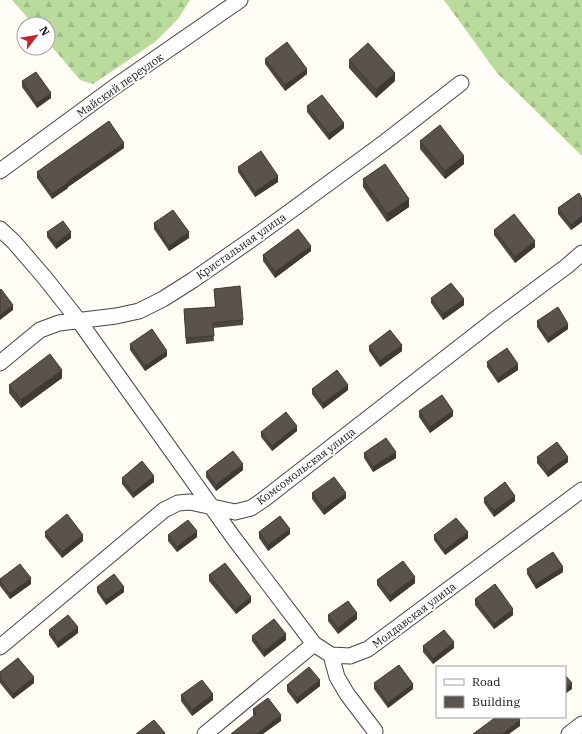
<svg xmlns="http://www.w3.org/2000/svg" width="582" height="734" font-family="'IBM Plex Serif',serif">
  <defs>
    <pattern id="forest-firs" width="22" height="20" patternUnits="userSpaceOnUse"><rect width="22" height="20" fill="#b9dc9c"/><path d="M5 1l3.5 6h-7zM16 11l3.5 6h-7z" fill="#9ebc85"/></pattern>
  </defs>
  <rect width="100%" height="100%" fill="#fffdf5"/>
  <path fill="url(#forest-firs)" d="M 12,0 L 190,0 L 178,19 L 155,42 L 93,84 L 80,80 L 48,42 L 48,24 L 33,24 Z
    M 444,0 L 582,0 L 582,156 L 497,73 Z"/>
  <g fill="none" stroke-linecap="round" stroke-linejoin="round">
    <g stroke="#444" stroke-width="17">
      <path id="street" d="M 0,171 L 113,88 L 240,0
        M 0,229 L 14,242 L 45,278 L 79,321 L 233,537 L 314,644
        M 0,363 L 40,330 L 59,323 L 116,316 L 139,311 L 163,299 L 193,280 L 255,237 L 385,142 L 461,83
        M 0,647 L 164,510 L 178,503 L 190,502 L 235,512 L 251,508 L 263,500 L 497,318 L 567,266 L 582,253
        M 331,655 L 337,677 L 347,694 L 375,731
        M 205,734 L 314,644 L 331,655 L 350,656 L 368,649 L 582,490
        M 569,734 L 582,724"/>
    </g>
    <use href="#street" stroke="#fff" stroke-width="15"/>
  </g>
  <path fill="#4d4742" d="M 265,59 L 307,74 L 285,91 L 265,64 Z
    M 349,60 L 395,81 L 376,98 L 349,68 Z
    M 22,81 L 51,98 L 37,108 L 22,87 Z
    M 307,106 L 344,128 L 329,140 L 307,112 Z
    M 420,141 L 464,164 L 445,179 L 420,149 Z
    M 124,148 L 68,187 L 68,188 L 52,199 L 37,178 L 37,172 Z
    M 238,167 L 278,182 L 255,197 L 238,172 Z
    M 363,179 L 409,207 L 387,222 L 363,187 Z
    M 582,198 L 582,222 L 571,230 L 558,214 L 558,208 Z
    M 154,223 L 189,238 L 169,251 L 154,229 Z
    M 494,230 L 535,247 L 515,263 L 494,235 Z
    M 47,232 L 71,238 L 56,249 L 47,237 Z
    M 311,251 L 275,278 L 263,261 L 263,255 Z
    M 214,289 L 243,320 L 243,325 L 213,328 L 214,341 L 186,344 L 184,309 L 215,307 Z
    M 431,298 L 464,305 L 443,320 L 431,303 Z
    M 537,321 L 568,329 L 548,343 L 537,327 Z
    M 130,344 L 167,356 L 145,371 L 130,350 Z
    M 369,346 L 402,351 L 380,367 L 369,351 Z
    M 487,362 L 518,370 L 498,383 L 487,367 Z
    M 62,378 L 21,408 L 9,393 L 9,385 Z
    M 312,389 L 348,390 L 323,409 L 312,394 Z
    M 419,411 L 453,416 L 430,433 L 419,417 Z
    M 297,431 L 272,451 L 261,437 L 261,432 Z
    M 364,453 L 396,458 L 373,472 L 364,458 Z
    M 537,457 L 568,462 L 548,477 L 537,463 Z
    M 243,470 L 216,491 L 206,477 L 206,472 Z
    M 122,478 L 154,482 L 133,498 L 122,484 Z
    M 312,493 L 346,498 L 324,515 L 312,499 Z
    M 484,498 L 515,501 L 494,517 L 484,503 Z
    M 45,532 L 83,541 L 62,558 L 45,537 Z
    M 259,532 L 290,534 L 268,551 L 259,538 Z
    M 168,535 L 197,537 L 177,552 L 168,541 Z
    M 434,535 L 468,538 L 445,555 L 434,540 Z
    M 527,569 L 563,572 L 536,589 L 527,574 Z
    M 209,575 L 251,602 L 236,614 L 209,581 Z
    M 0,579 L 31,584 L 10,599 L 0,586 Z
    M 377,580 L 415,583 L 390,602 L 377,585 Z
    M 97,587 L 124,592 L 106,605 L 97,592 Z
    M 475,599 L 513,615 L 494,629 L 475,605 Z
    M 328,615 L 357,619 L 338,634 L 328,621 Z
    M 49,630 L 78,633 L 58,648 L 49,635 Z
    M 252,636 L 286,640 L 264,657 L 252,641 Z
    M 423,646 L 454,648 L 433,664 L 423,652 Z
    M 0,672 L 34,683 L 13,699 L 0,683 Z
    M 374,683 L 413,689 L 388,708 L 374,689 Z
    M 287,685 L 320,686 L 297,704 L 287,691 Z
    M 181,695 L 213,700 L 192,716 L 181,701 Z
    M 253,709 L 281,721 L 254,716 L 253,715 Z"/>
  <path fill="#3f3936" d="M 307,69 L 307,74 L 285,91 L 285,85 Z
    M 395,73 L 395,81 L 376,98 L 376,90 Z
    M 51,93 L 51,98 L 37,108 L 37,103 Z
    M 344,123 L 344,128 L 329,140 L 329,134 Z
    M 124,143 L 124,148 L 68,187 L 68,188 L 52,199 L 52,194 L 67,182 Z
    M 464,156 L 464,164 L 445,179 L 445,171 Z
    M 278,176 L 278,182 L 255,197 L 255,192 Z
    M 409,199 L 409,207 L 387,222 L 387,214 Z
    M 582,216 L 582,222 L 571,230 L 571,225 Z
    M 71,232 L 71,238 L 56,249 L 56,243 Z
    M 189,232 L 189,238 L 169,251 L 169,246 Z
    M 535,241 L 535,247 L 515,263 L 515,257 Z
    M 311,246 L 311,251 L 275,278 L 275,272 Z
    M 464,299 L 464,305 L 443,320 L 443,314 Z
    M 13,305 L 13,310 L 0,320 L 0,315 Z
    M 568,324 L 568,329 L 548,343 L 548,338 Z
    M 402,345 L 402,351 L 380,367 L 380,361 Z
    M 167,351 L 167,356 L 145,371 L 145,366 Z
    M 518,364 L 518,370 L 498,383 L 498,378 Z
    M 62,370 L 62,378 L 21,408 L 21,400 Z
    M 348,385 L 348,390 L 323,409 L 323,403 Z
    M 453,411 L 453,416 L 430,433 L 430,427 Z
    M 297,426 L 297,431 L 272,451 L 272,446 Z
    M 396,452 L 396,458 L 373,472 L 373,467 Z
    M 568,457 L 568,462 L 548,477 L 548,471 Z
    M 243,464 L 243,470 L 216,491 L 216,485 Z
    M 154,476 L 154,482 L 133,498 L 133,493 Z
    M 346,493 L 346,498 L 324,515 L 324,509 Z
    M 515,496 L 515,501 L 494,517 L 494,511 Z
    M 290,529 L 290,534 L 268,551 L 268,545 Z
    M 197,531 L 197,537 L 177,552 L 177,547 Z
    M 468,532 L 468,538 L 445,555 L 445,550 Z
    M 83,535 L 83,541 L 62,558 L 62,552 Z
    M 563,567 L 563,572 L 536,589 L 536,584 Z
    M 415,577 L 415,583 L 390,602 L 390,596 Z
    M 31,578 L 31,584 L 10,599 L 10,594 Z
    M 124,587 L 124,592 L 106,605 L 106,600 Z
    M 251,597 L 251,602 L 236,614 L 236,609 Z
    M 513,609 L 513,615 L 494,629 L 494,624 Z
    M 357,613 L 357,619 L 338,634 L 338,628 Z
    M 78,627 L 78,633 L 58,648 L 58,642 Z
    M 286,634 L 286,640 L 264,657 L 264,651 Z
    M 454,642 L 454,648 L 433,664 L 433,659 Z
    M 34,677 L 34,683 L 13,699 L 13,694 Z
    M 320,680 L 320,686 L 297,704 L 297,698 Z
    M 572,683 L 572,689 L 565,694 L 565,688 Z
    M 413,684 L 413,689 L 388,708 L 388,703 Z
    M 213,694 L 213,700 L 192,716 L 192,710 Z
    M 281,715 L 281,721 L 263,734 L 256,734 Z
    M 520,720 L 520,726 L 509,734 L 502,734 Z"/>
  <path fill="#5a524d" stroke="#3f3936" d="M 287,42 L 307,69 L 285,85 L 265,59 Z
    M 368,43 L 395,73 L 376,90 L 349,60 Z
    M 36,72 L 51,93 L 37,103 L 22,81 Z
    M 322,95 L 344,123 L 329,134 L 307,106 Z
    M 109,121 L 124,143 L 67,182 L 68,183 L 52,194 L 37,172 Z
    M 440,125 L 464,156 L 445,171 L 420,141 Z
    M 261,151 L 278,176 L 255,192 L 238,167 Z
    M 385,164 L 409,199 L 387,214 L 363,179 Z
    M 579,193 L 582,198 L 582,216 L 571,225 L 558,208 Z
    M 173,210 L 189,232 L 169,246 L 154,223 Z
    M 514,214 L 535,241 L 515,257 L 494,230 Z
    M 63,221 L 71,232 L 56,243 L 47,232 Z
    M 298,229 L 311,246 L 275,272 L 263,255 Z
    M 451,283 L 464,299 L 443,314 L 431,298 Z
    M 240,286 L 243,320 L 213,323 L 214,336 L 186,338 L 184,309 L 216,307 L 214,289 Z
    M 1,289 L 13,305 L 0,315 L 0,290 Z
    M 558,307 L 568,324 L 548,338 L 537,321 Z
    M 152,329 L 167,351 L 145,366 L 130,344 Z
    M 390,330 L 402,345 L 380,361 L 369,346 Z
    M 507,348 L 518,364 L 498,378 L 487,362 Z
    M 50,354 L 62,370 L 21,400 L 9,385 Z
    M 337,370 L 348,385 L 323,403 L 312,389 Z
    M 442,395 L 453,411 L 430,427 L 419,411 Z
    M 286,412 L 297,426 L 272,446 L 261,432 Z
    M 386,438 L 396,452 L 373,467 L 364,453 Z
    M 557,442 L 568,457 L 548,471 L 537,457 Z
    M 233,451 L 243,464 L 216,485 L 206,472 Z
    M 142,461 L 154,476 L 133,493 L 122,478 Z
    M 334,477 L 346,493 L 324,509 L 312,493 Z
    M 505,482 L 515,496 L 494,511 L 484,498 Z
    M 67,514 L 83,535 L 62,552 L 45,532 Z
    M 280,516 L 290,529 L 268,545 L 259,532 Z
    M 456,518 L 468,532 L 445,550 L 434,535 Z
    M 188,520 L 197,531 L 177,547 L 168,535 Z
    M 553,552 L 563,567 L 536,584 L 527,569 Z
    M 403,561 L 415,577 L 390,596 L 377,580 Z
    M 225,563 L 251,597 L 236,609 L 209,575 Z
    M 20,564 L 31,578 L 10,594 L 0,581 L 0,579 Z
    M 114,574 L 124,587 L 106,600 L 97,587 Z
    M 495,584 L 513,609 L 494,624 L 475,599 Z
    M 348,601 L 357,613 L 338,628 L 328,615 Z
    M 68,615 L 78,627 L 58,642 L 49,630 Z
    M 274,619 L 286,634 L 264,651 L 252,636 Z
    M 444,630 L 454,642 L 433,659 L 423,646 Z
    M 18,658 L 34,677 L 13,694 L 0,678 L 0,672 Z
    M 399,665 L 413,684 L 388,703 L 374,683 Z
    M 309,667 L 320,680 L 297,698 L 287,685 Z
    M 565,675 L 572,683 L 565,688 Z
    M 202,680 L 213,694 L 192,710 L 181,695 Z
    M 268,698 L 281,715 L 256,734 L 231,734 L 256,714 L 253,709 Z
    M 496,717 L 518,717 L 520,720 L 502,734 L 473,734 Z
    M 154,720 L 165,733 L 164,734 L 136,734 Z"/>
  <g text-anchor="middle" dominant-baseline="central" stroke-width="4" stroke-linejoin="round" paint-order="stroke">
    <g font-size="11" fill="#111" stroke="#fff">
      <text transform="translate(120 85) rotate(-35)">Майский переулок</text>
      <text transform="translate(241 246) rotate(-35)">Кристальная улица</text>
      <text transform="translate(306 466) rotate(-37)">Комсомольская улица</text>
      <text transform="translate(414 615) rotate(-37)">Молдавская улица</text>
    </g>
  </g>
  <rect x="436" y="666" width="130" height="52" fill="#ffffff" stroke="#a0a0a0"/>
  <rect x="444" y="679" width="20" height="6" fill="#ffffff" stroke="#a0a0a0"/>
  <text x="472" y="686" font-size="12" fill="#111111">Road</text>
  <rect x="444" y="696" width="20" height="12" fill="#5a524d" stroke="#a0a0a0"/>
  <text x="472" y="706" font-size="12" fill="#111111">Building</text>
  <g transform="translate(36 36) rotate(59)"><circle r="19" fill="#ffffff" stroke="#a0a0a0"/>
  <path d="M0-3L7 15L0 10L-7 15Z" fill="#c4262e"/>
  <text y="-6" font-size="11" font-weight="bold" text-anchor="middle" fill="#111111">N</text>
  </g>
</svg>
